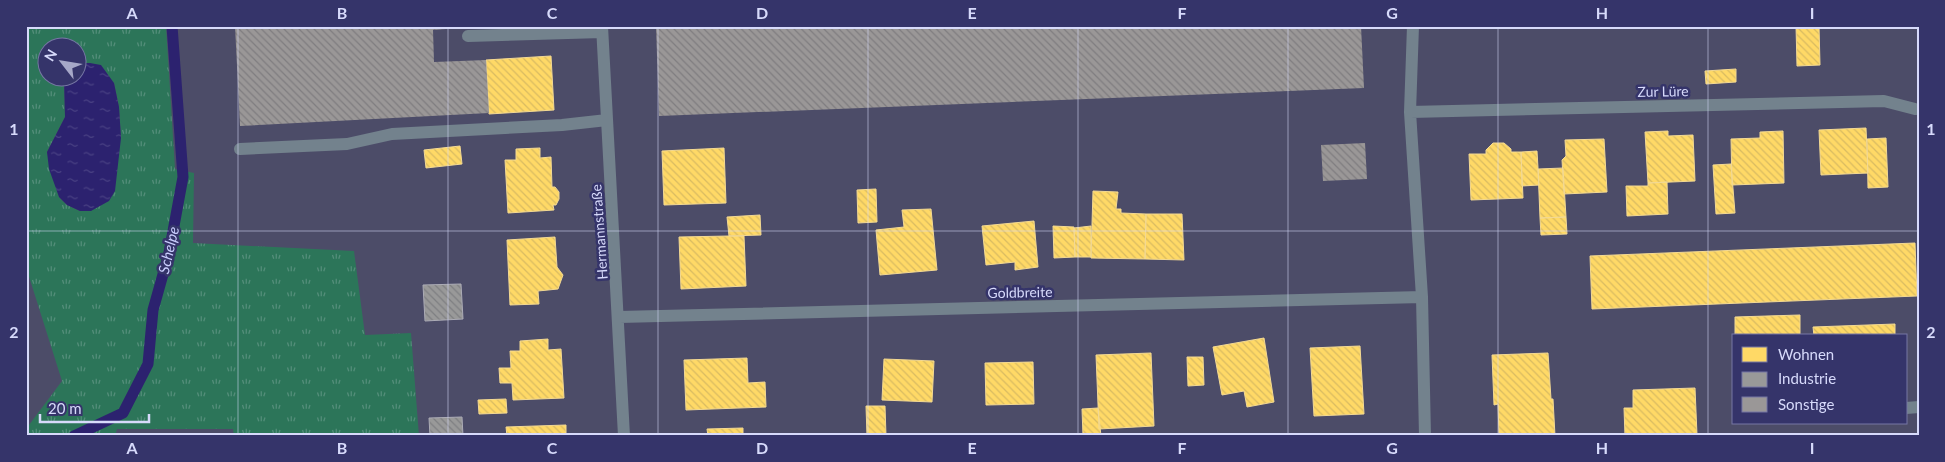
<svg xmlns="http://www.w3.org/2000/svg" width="1945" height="462" font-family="Lato,sans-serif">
  <defs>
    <pattern id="grass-tufts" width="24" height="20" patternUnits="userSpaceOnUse" patternTransform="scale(1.25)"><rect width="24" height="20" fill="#2c7559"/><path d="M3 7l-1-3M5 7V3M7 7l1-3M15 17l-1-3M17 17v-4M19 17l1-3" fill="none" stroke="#548e7a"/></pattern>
    <pattern id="water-ripples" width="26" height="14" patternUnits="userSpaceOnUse" patternTransform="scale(1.25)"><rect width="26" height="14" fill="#2c226f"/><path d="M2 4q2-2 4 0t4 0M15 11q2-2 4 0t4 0" fill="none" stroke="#4a4284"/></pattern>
    <pattern id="homes-back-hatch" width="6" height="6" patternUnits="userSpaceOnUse" patternTransform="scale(1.25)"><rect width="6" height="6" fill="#ffd966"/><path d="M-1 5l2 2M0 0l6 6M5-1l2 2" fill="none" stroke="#d9bb61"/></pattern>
    <pattern id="industry-back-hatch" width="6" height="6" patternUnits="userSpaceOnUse" patternTransform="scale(1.25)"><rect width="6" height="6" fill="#999"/><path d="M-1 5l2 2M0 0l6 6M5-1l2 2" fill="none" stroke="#7e7f82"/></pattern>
    <pattern id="building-back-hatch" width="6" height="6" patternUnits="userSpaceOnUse" patternTransform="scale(1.25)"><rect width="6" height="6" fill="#9a9797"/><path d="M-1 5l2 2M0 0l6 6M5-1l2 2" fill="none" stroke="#7f7d80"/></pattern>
  </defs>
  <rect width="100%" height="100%" fill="#4c4c68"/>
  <path fill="url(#grass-tufts)" fill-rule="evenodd" d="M 26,26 L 166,26 L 175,169 L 194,173 L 193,243 L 354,251 L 365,335 L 411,333 L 419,436 L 234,436 L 233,429 L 117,429 L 115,436 L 26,436 L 26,429 L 62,381 L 26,267 ZM 48,48 L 78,48 L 78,65 L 80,63 L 114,83 L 119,107 L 121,138 L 80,211 L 67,205 L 59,197 L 47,152 L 65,117 L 64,78 L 48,78 Z"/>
  <path fill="url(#water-ripples)" d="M 80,63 L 90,63 L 101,65 L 114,83 L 119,107 L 121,138 L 115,191 L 109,201 L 91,211 L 80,211 L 67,205 L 59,197 L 49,169 L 47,152 L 65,117 L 64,78 L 78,78 L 78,65 Z"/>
  <path fill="url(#homes-back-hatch)" stroke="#f3d993" d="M 1796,26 L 1819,26 L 1820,65 L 1797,66 Z
    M 551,56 L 554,110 L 489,114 L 486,60 Z
    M 1736,69 L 1736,82 L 1706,84 L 1705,71 Z
    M 1866,128 L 1868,173 L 1821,175 L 1819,130 Z
    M 1668,131 L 1668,136 L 1693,135 L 1695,181 L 1648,183 L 1645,132 Z
    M 1783,131 L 1784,183 L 1732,185 L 1731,139 L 1760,138 L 1760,132 Z
    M 1886,138 L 1888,187 L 1868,188 L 1867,139 Z
    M 1604,139 L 1607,192 L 1564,194 L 1562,160 L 1566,156 L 1565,140 Z
    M 1493,143 L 1504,143 L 1511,149 L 1511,152 L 1521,152 L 1523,198 L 1471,200 L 1469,154 L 1486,154 L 1486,150 Z
    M 460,146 L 462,164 L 426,168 L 424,150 Z
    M 540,148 L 540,158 L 551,157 L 552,187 L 555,187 L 559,192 L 559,199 L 556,205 L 553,205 L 554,210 L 508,213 L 505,160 L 516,160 L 516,149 Z
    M 724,148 L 726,203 L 664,205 L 662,151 Z
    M 1537,151 L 1539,185 L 1522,186 L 1521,152 Z
    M 1731,164 L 1735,213 L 1716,214 L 1713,165 Z
    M 1563,168 L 1566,217 L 1540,218 L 1538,169 Z
    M 1667,182 L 1668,214 L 1627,216 L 1626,186 L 1648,186 L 1648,183 Z
    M 876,189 L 877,222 L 858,223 L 857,190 Z
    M 1093,191 L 1118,192 L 1116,209 L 1121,209 L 1121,213 L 1146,214 L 1145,259 L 1091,258 Z
    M 931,209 L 937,270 L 880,275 L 876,230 L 904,227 L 902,210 Z
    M 1146,214 L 1182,214 L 1184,260 L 1145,259 Z
    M 760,215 L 761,235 L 729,236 L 727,217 Z
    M 1566,217 L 1567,234 L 1541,235 L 1540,218 Z
    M 1034,221 L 1038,267 L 1015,270 L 1015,262 L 986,265 L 982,226 Z
    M 1053,226 L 1074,227 L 1075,257 L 1054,258 Z
    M 1091,226 L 1091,257 L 1075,257 L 1074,228 Z
    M 729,236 L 744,236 L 746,286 L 681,289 L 679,237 Z
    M 555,237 L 557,267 L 563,275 L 558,289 L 538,291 L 539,304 L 510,305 L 507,240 Z
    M 1915,243 L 1917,296 L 1592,309 L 1590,256 Z
    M 1800,315 L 1800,336 L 1735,336 L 1735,317 Z
    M 1895,324 L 1895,336 L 1814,336 L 1813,327 Z
    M 1264,338 L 1274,402 L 1247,407 L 1244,391 L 1222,395 L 1213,347 Z
    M 548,339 L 548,350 L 561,349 L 564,398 L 513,400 L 512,383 L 500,383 L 499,368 L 511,368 L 510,351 L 520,351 L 520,341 Z
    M 1360,346 L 1364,414 L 1314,416 L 1310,348 Z
    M 1151,353 L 1154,426 L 1099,429 L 1096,355 Z
    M 1548,353 L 1551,399 L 1553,399 L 1555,436 L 1499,436 L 1498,404 L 1494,405 L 1492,355 Z
    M 1187,357 L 1203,357 L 1204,385 L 1188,386 Z
    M 747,358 L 748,383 L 765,382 L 766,407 L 686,410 L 684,360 Z
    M 884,359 L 934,361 L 932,402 L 882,400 Z
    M 1033,362 L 1034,404 L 986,405 L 985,363 Z
    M 1695,388 L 1697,435 L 1708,436 L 1625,436 L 1624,408 L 1633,408 L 1633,390 Z
    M 506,399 L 507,413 L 479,414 L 478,400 Z
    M 866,406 L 885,406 L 886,436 L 867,436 Z
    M 1098,408 L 1101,436 L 1083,436 L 1082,409 Z
    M 566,425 L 566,436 L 507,436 L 506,427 Z
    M 743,428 L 743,436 L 708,436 L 707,429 Z"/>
  <path fill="url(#industry-back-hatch)" stroke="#acacb6" d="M 461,284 L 463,319 L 425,321 L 423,285 Z
    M 462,417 L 463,436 L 430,436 L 429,418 Z"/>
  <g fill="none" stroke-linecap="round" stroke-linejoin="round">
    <path stroke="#2c226f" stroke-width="11" d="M 74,436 L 123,413 L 148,364 L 153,310 L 169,253 L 183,177 L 172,26"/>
  </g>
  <path fill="url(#building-back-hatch)" d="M 235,26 L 445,26 L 446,29 L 433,30 L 434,62 L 486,60 L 489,113 L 240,126 Z
    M 656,26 L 1361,26 L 1364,88 L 659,116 Z
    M 1365,143 L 1367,179 L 1323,181 L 1321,145 Z"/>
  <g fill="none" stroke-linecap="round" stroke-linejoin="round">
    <path stroke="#73828d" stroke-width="12" d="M 602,26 L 624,436
      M 1413,26 L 1410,112 L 1422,297 L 1425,436
      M 468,36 L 602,32
      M 1410,112 L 1884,101 L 1915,109
      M 240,149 L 347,144 L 392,134 L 562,125 L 607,120
      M 619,317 L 1422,297
      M 1906,408 L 1919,407"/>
  </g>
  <path fill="none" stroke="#d7dafb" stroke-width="1" stroke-opacity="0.55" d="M 238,26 L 238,436M 448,26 L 448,436M 658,26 L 658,436M 868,26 L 868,436M 1078,26 L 1078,436M 1288,26 L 1288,436M 1498,26 L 1498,436M 1708,26 L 1708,436M 26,231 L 1919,231"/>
  <g text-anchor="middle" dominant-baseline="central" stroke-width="5" stroke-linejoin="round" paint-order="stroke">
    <g font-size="14" fill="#d7dafb" stroke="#35346a">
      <text transform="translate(1663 91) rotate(-1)">Zur Lüre</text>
      <text transform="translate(599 232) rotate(-94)">Hermannstraße</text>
      <text transform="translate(1020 292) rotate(-1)">Goldbreite</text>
    </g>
    <g font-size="15" font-style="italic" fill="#c9cdfd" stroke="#35346a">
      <text transform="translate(168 250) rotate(-77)">Schelpe</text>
    </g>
  </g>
  <rect width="1945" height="462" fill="none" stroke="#35346a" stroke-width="55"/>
  <rect x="1732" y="334" width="175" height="90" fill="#35346a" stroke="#7676a4"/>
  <rect x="1742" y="347" width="25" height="15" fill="#ffd966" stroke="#7676a4"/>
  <text x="1778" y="360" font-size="15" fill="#d7dafb">Wohnen</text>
  <rect x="1742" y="372" width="25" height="15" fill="#999999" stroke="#7676a4"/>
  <text x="1778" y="384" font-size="15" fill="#d7dafb">Industrie</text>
  <rect x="1742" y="397" width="25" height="15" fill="#9a9797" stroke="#7676a4"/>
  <text x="1778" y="410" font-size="15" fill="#d7dafb">Sonstige</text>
  <g transform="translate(62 62) rotate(301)"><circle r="24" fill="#35346a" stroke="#7676a4"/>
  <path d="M0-4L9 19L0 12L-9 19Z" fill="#a6a8c8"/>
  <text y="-8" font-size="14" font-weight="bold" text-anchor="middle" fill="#d7dafb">N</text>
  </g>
  <path d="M40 414v8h109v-8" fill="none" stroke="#d7dafb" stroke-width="2.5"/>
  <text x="48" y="414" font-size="15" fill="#d7dafb" stroke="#35346a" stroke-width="4" paint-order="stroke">20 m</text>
  <rect x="28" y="28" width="1890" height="406" fill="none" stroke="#d7dafb" stroke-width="2"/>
  <g font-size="16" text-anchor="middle" font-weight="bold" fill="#d7dafb">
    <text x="132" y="19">A</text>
    <text x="342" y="19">B</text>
    <text x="552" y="19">C</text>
    <text x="762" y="19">D</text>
    <text x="972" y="19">E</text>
    <text x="1182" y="19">F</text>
    <text x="1392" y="19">G</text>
    <text x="1602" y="19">H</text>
    <text x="1812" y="19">I</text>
    <text x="14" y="135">1</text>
    <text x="1931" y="135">1</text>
    <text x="14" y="338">2</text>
    <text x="1931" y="338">2</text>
    <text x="132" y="454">A</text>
    <text x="342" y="454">B</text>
    <text x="552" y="454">C</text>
    <text x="762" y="454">D</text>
    <text x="972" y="454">E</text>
    <text x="1182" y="454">F</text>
    <text x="1392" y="454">G</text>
    <text x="1602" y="454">H</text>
    <text x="1812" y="454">I</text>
  </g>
</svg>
